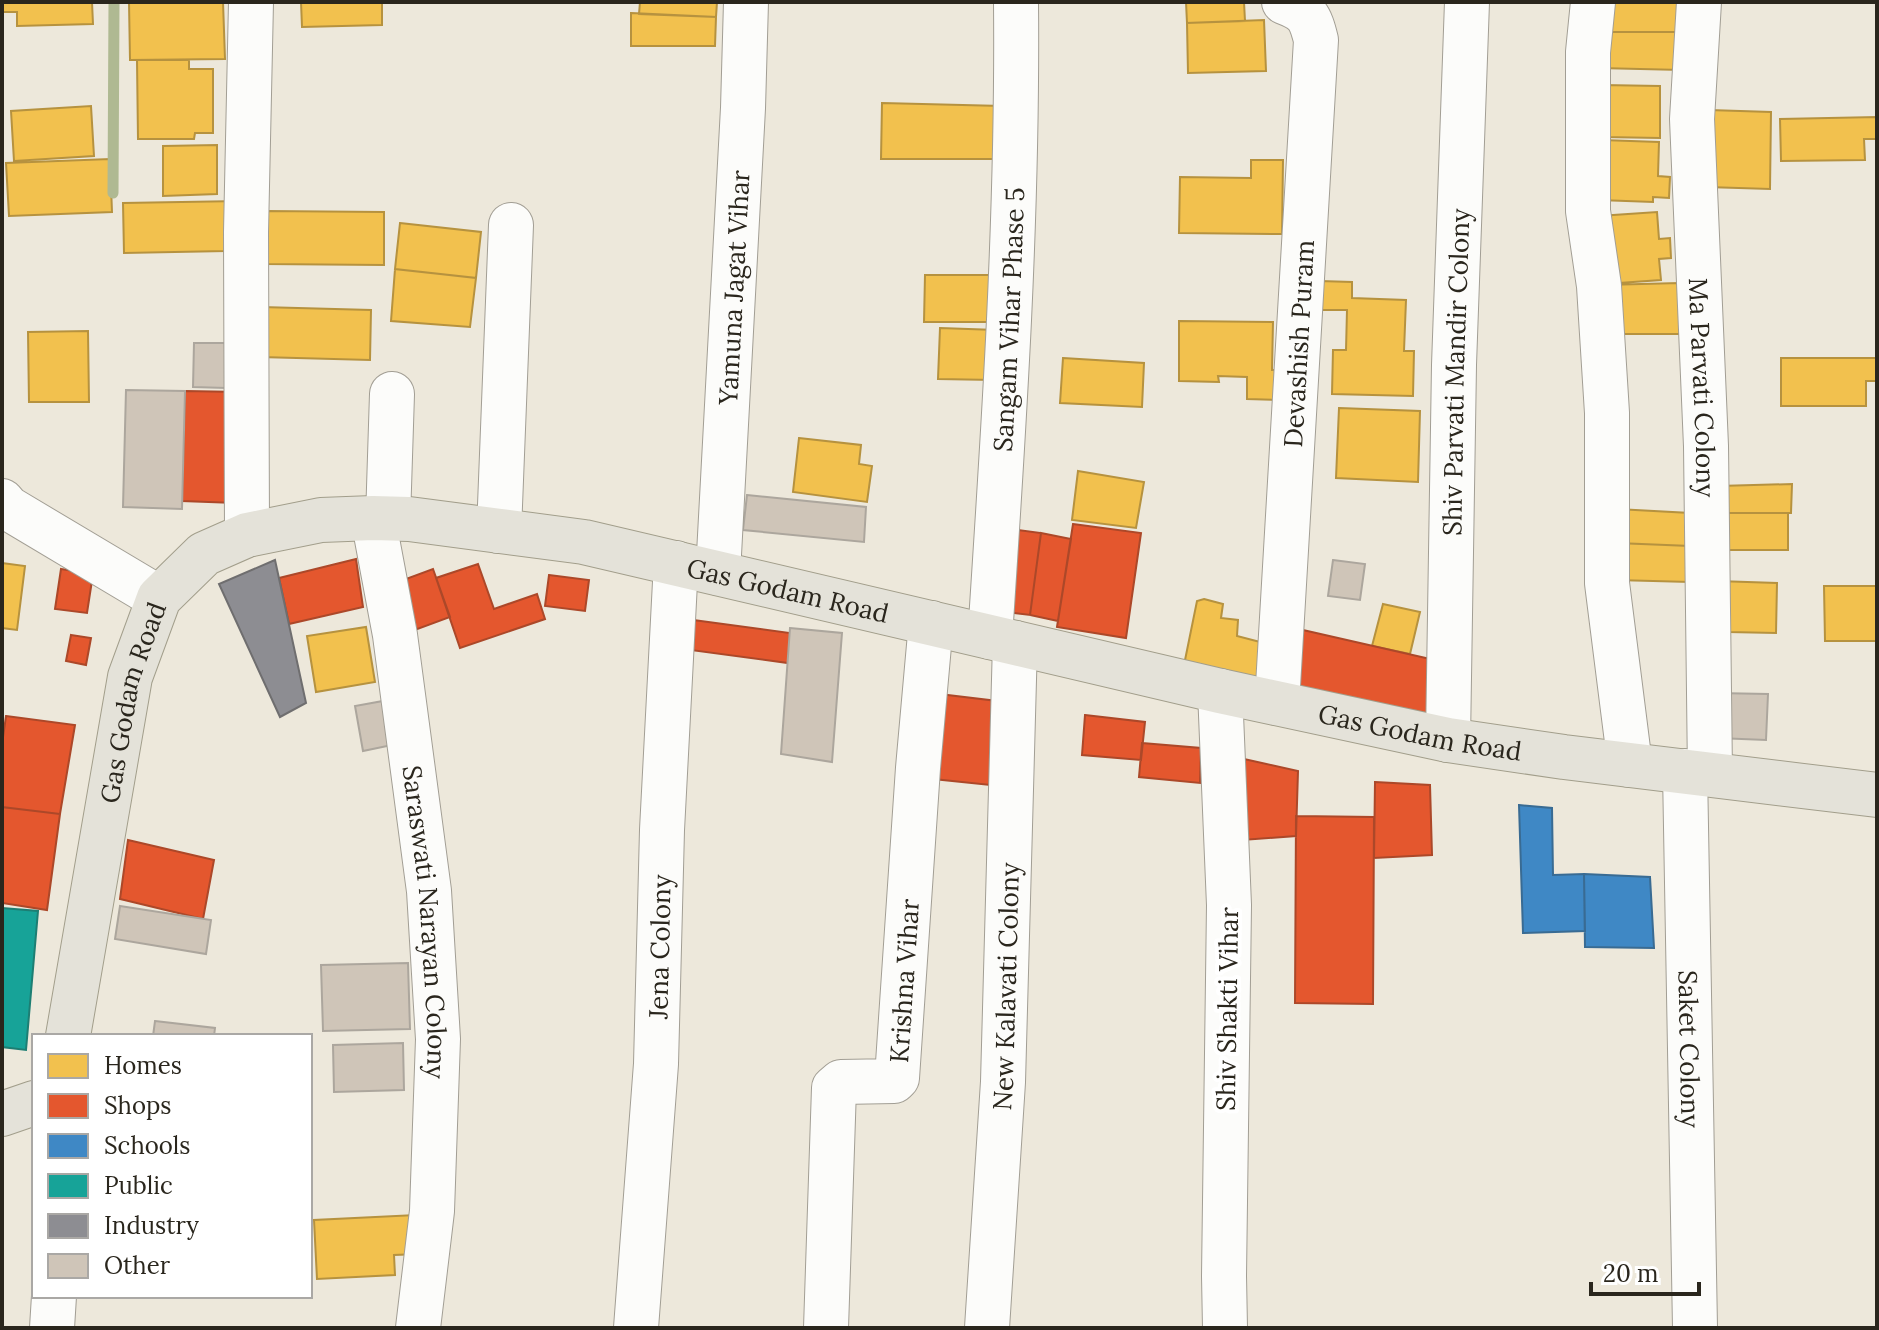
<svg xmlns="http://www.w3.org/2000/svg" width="1879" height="1330" font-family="Lora,serif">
  <rect width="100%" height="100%" fill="#ede8db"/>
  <path fill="#f2c14e" stroke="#b6923f" stroke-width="2" d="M 2,2 L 92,2 L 93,24 L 17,26 L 17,12 L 2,12 Z
    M 129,2 L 223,2 L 225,59 L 130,60 Z
    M 301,2 L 382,2 L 382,25 L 302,27 Z
    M 640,2 L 717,2 L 716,17 L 639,14 Z
    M 1186,2 L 1244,2 L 1245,21 L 1187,23 Z
    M 1599,2 L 1683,2 L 1682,32 L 1597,32 Z
    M 631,13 L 716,17 L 715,46 L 631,46 Z
    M 1264,20 L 1266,71 L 1188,73 L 1187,23 Z
    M 1597,32 L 1682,32 L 1682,70 L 1598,68 Z
    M 137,60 L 189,60 L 189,69 L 213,69 L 213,133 L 195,133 L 194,139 L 138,139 Z
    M 1602,85 L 1660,86 L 1660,138 L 1603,137 Z
    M 882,103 L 1002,106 L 1001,159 L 881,159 Z
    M 91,106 L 94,156 L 14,161 L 11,111 Z
    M 1709,110 L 1771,112 L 1770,189 L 1707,187 Z
    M 1877,117 L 1877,139 L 1864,139 L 1865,160 L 1781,161 L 1780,119 Z
    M 1602,140 L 1659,142 L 1658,176 L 1670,177 L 1669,198 L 1653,197 L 1653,202 L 1599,200 Z
    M 217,145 L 217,194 L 163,196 L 163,146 Z
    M 110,159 L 112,212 L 9,216 L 6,163 Z
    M 1251,160 L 1283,160 L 1282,234 L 1179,233 L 1180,177 L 1251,178 Z
    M 240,201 L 226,251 L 124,253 L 123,203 Z
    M 265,211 L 384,212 L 384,265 L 264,264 Z
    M 1657,212 L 1659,239 L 1670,238 L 1671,258 L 1659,259 L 1661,280 L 1605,284 L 1599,216 Z
    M 400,223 L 481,232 L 476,278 L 395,269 Z
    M 395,269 L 476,278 L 470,327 L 391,321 Z
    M 925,275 L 991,275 L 991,322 L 924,322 Z
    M 1320,281 L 1352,282 L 1352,298 L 1406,300 L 1404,351 L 1414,351 L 1413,396 L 1332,394 L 1333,350 L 1346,350 L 1347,310 L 1320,310 Z
    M 1679,283 L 1683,334 L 1606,334 L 1604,285 Z
    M 261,307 L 371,310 L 370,360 L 260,357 Z
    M 1179,321 L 1273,322 L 1272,370 L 1282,370 L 1281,400 L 1247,399 L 1247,377 L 1218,376 L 1219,382 L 1179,381 Z
    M 940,328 L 996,330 L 994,380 L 938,379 Z
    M 88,331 L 89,402 L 29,402 L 28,332 Z
    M 1063,358 L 1144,363 L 1142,407 L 1060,403 Z
    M 1781,358 L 1877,358 L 1877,381 L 1866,381 L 1866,406 L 1781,406 Z
    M 1339,408 L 1420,411 L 1418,482 L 1336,478 Z
    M 799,438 L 861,445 L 859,464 L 872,466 L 867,502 L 793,492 Z
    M 1078,471 L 1144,482 L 1136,528 L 1072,520 Z
    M 1792,484 L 1791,513 L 1719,513 L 1719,486 Z
    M 1617,509 L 1690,513 L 1690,546 L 1617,543 Z
    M 1719,513 L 1788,513 L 1788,550 L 1719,550 Z
    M 1617,543 L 1690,546 L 1690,582 L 1616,580 Z
    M 2,563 L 25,566 L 17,630 L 2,628 Z
    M 1717,581 L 1777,583 L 1776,633 L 1728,632 Z
    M 1824,586 L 1877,586 L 1877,641 L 1825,641 Z
    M 1204,599 L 1223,604 L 1221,618 L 1238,620 L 1237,636 L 1264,643 L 1258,680 L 1184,665 L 1197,601 Z
    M 1383,604 L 1420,612 L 1410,654 L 1372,646 Z
    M 366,627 L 375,682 L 316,692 L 307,636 Z
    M 416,1215 L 419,1254 L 394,1255 L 395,1275 L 317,1279 L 314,1220 Z"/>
  <path fill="#e4572e" stroke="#ac4829" stroke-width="2" d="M 185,391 L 240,392 L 235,503 L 182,501 Z
    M 1073,524 L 1141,533 L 1126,638 L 1057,627 Z
    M 1010,529 L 1041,533 L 1030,615 L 998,611 Z
    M 1041,533 L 1071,539 L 1058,621 L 1030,615 Z
    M 356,559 L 363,607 L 289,624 L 279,578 Z
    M 478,564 L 494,609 L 537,594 L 545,619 L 460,648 L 436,578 Z
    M 61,569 L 93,574 L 87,613 L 55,609 Z
    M 433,569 L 450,617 L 412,631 L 395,583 Z
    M 549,575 L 589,580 L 585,611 L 545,606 Z
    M 686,619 L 790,633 L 788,663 L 683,649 Z
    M 1303,630 L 1439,661 L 1427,715 L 1292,685 Z
    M 71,635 L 91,638 L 86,665 L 66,661 Z
    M 931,693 L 997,701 L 990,785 L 924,778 Z
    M 1085,715 L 1145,722 L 1141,760 L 1082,755 Z
    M 6,716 L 75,725 L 60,814 L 2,807 L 2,744 Z
    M 1142,743 L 1201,748 L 1200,783 L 1139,777 Z
    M 1226,755 L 1298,771 L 1296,836 L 1229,841 Z
    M 1375,782 L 1430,785 L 1432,855 L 1374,858 Z
    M 2,807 L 60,814 L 47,910 L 2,903 Z
    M 1296,816 L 1374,817 L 1373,1004 L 1295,1003 Z
    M 128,840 L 214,860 L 203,919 L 120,899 Z"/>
  <path fill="#3f88c5" stroke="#396b93" stroke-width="2" d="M 1519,805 L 1552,808 L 1553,875 L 1584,874 L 1585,931 L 1523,933 Z
    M 1584,874 L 1650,877 L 1654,948 L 1585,947 Z"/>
  <path fill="#17a398" stroke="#1d7e73" stroke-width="2" d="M 2,908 L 38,911 L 26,1050 L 2,1047 Z"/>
  <path fill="#8d8d92" stroke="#6f6e6f" stroke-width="2" d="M 275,560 L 306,703 L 280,717 L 219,584 Z"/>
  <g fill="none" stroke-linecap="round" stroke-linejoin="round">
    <path stroke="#afb992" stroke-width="11" d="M 113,193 L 114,2"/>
  </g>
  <path fill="#cfc5b8" stroke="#aca69d" stroke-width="2" d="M 194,343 L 227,343 L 226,388 L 193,387 Z
    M 126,390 L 185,391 L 182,509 L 123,507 Z
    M 747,495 L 866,507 L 864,542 L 743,530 Z
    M 1333,560 L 1365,564 L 1360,600 L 1328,596 Z
    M 790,628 L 842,633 L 832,762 L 781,754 Z
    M 1716,693 L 1768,694 L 1766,740 L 1717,738 Z
    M 383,701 L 392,745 L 363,751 L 355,706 Z
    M 120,906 L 211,920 L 206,954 L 115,939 Z
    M 408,963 L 410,1029 L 323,1031 L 321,965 Z
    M 155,1021 L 215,1028 L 214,1036 L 153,1036 Z
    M 403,1043 L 404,1090 L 334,1092 L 333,1045 Z"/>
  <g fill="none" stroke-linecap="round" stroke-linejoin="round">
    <g stroke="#a29e94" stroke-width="46">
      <g id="minor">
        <path d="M 1593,2 L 1588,52 L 1588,211 L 1599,286 L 1607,413 L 1607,583 L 1630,765"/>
        <path id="s1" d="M 1699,2 L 1692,119 L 1706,446 L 1710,774"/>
        <path d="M 2,501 L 8,508 L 159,598"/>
        <path id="s2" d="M 373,518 L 395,635 L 429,891 L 438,1039 L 432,1211 L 418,1328"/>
        <path d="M 388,519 L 392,394"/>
        <path d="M 499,531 L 511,225"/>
        <path d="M 247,535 L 246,232 L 251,2"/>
        <path id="s3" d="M 718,573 L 743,108 L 746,2"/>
        <path id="s4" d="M 990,637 C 1004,426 1018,214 1016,2"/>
        <path d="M 1220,691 L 1229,905 L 1224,1276 L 1225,1328"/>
        <path id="s5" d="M 1277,703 L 1316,40 C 1310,16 1307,11 1284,2"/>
        <path id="s6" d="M 1448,740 L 1454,365 L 1467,2"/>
        <path id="s7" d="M 1685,771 L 1695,1328"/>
        <path d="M 52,1328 L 54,1296"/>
        <path id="s8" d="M 636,1328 L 656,1064 L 662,830 L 676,563"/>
        <path id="s9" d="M 826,1328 L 834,1088 L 841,1082 L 894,1081 L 897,1078 L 918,768 L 931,623"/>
        <path id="s10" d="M 987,1328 L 1003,1082 L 1015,643"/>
      </g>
    </g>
    <g stroke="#a29e8b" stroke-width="46">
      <g id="major">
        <path id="s11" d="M 68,1036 L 130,677 L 159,598 L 204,554 L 247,535 L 321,520 L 373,518 L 409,519 L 584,542 L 1220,691 L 1448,740 L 1564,757 L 1877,795"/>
        <path d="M 2,1114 L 34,1103"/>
      </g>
    </g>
    <use href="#minor" stroke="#fcfcfa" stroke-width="44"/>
    <use href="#major" stroke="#e4e2d9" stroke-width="44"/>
  </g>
  <g text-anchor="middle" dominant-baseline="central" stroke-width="8" stroke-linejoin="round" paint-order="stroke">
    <g font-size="26" fill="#2a261d" stroke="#fff">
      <text stroke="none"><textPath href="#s3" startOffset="286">Yamuna Jagat Vihar</textPath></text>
      <text stroke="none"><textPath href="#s4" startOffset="318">Sangam Vihar Phase 5</textPath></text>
      <text stroke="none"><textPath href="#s5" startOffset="360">Devashish Puram</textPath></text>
      <text stroke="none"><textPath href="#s6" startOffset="368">Shiv Parvati Mandir Colony</textPath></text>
      <text stroke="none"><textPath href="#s1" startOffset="386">Ma Parvati Colony</textPath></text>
      <text stroke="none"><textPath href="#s11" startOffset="1108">Gas Godam Road</textPath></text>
      <text stroke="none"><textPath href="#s11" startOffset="340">Gas Godam Road</textPath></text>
      <text stroke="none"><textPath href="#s11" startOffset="1756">Gas Godam Road</textPath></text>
      <text stroke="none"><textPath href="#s2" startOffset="408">Saraswati Narayan Colony</textPath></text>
      <text stroke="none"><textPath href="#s8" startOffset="382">Jena Colony</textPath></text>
      <text stroke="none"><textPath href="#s9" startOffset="404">Krishna Vihar</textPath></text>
      <text stroke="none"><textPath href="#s10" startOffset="342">New Kalavati Colony</textPath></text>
      <text transform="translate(1227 1009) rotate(-89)">Shiv Shakti Vihar</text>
      <text stroke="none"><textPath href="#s7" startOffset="278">Saket Colony</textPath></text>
    </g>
  </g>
  <rect width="1879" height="1330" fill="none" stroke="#2a261d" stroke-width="8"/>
  <rect x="32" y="1034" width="280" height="264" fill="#ffffff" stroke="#aaa8a5" stroke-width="2"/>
  <rect x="48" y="1054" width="40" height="24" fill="#f2c14e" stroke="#aaa8a5" stroke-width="2"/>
  <text x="104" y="1074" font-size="24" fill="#2a261d">Homes</text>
  <rect x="48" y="1094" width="40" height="24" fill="#e4572e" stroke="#aaa8a5" stroke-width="2"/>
  <text x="104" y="1114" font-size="24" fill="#2a261d">Shops</text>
  <rect x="48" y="1134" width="40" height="24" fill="#3f88c5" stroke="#aaa8a5" stroke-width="2"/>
  <text x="104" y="1154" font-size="24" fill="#2a261d">Schools</text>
  <rect x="48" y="1174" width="40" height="24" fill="#17a398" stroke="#aaa8a5" stroke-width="2"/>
  <text x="104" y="1194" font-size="24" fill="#2a261d">Public</text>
  <rect x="48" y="1214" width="40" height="24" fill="#8d8d92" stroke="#aaa8a5" stroke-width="2"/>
  <text x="104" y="1234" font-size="24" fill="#2a261d">Industry</text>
  <rect x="48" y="1254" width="40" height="24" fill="#cfc5b8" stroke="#aaa8a5" stroke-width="2"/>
  <text x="104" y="1274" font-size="24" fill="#2a261d">Other</text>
  <path d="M1591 1282v12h108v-12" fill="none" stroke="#2a261d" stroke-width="4"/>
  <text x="1603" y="1282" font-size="24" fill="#2a261d" stroke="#ffffff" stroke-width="6" paint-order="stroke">20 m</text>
</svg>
